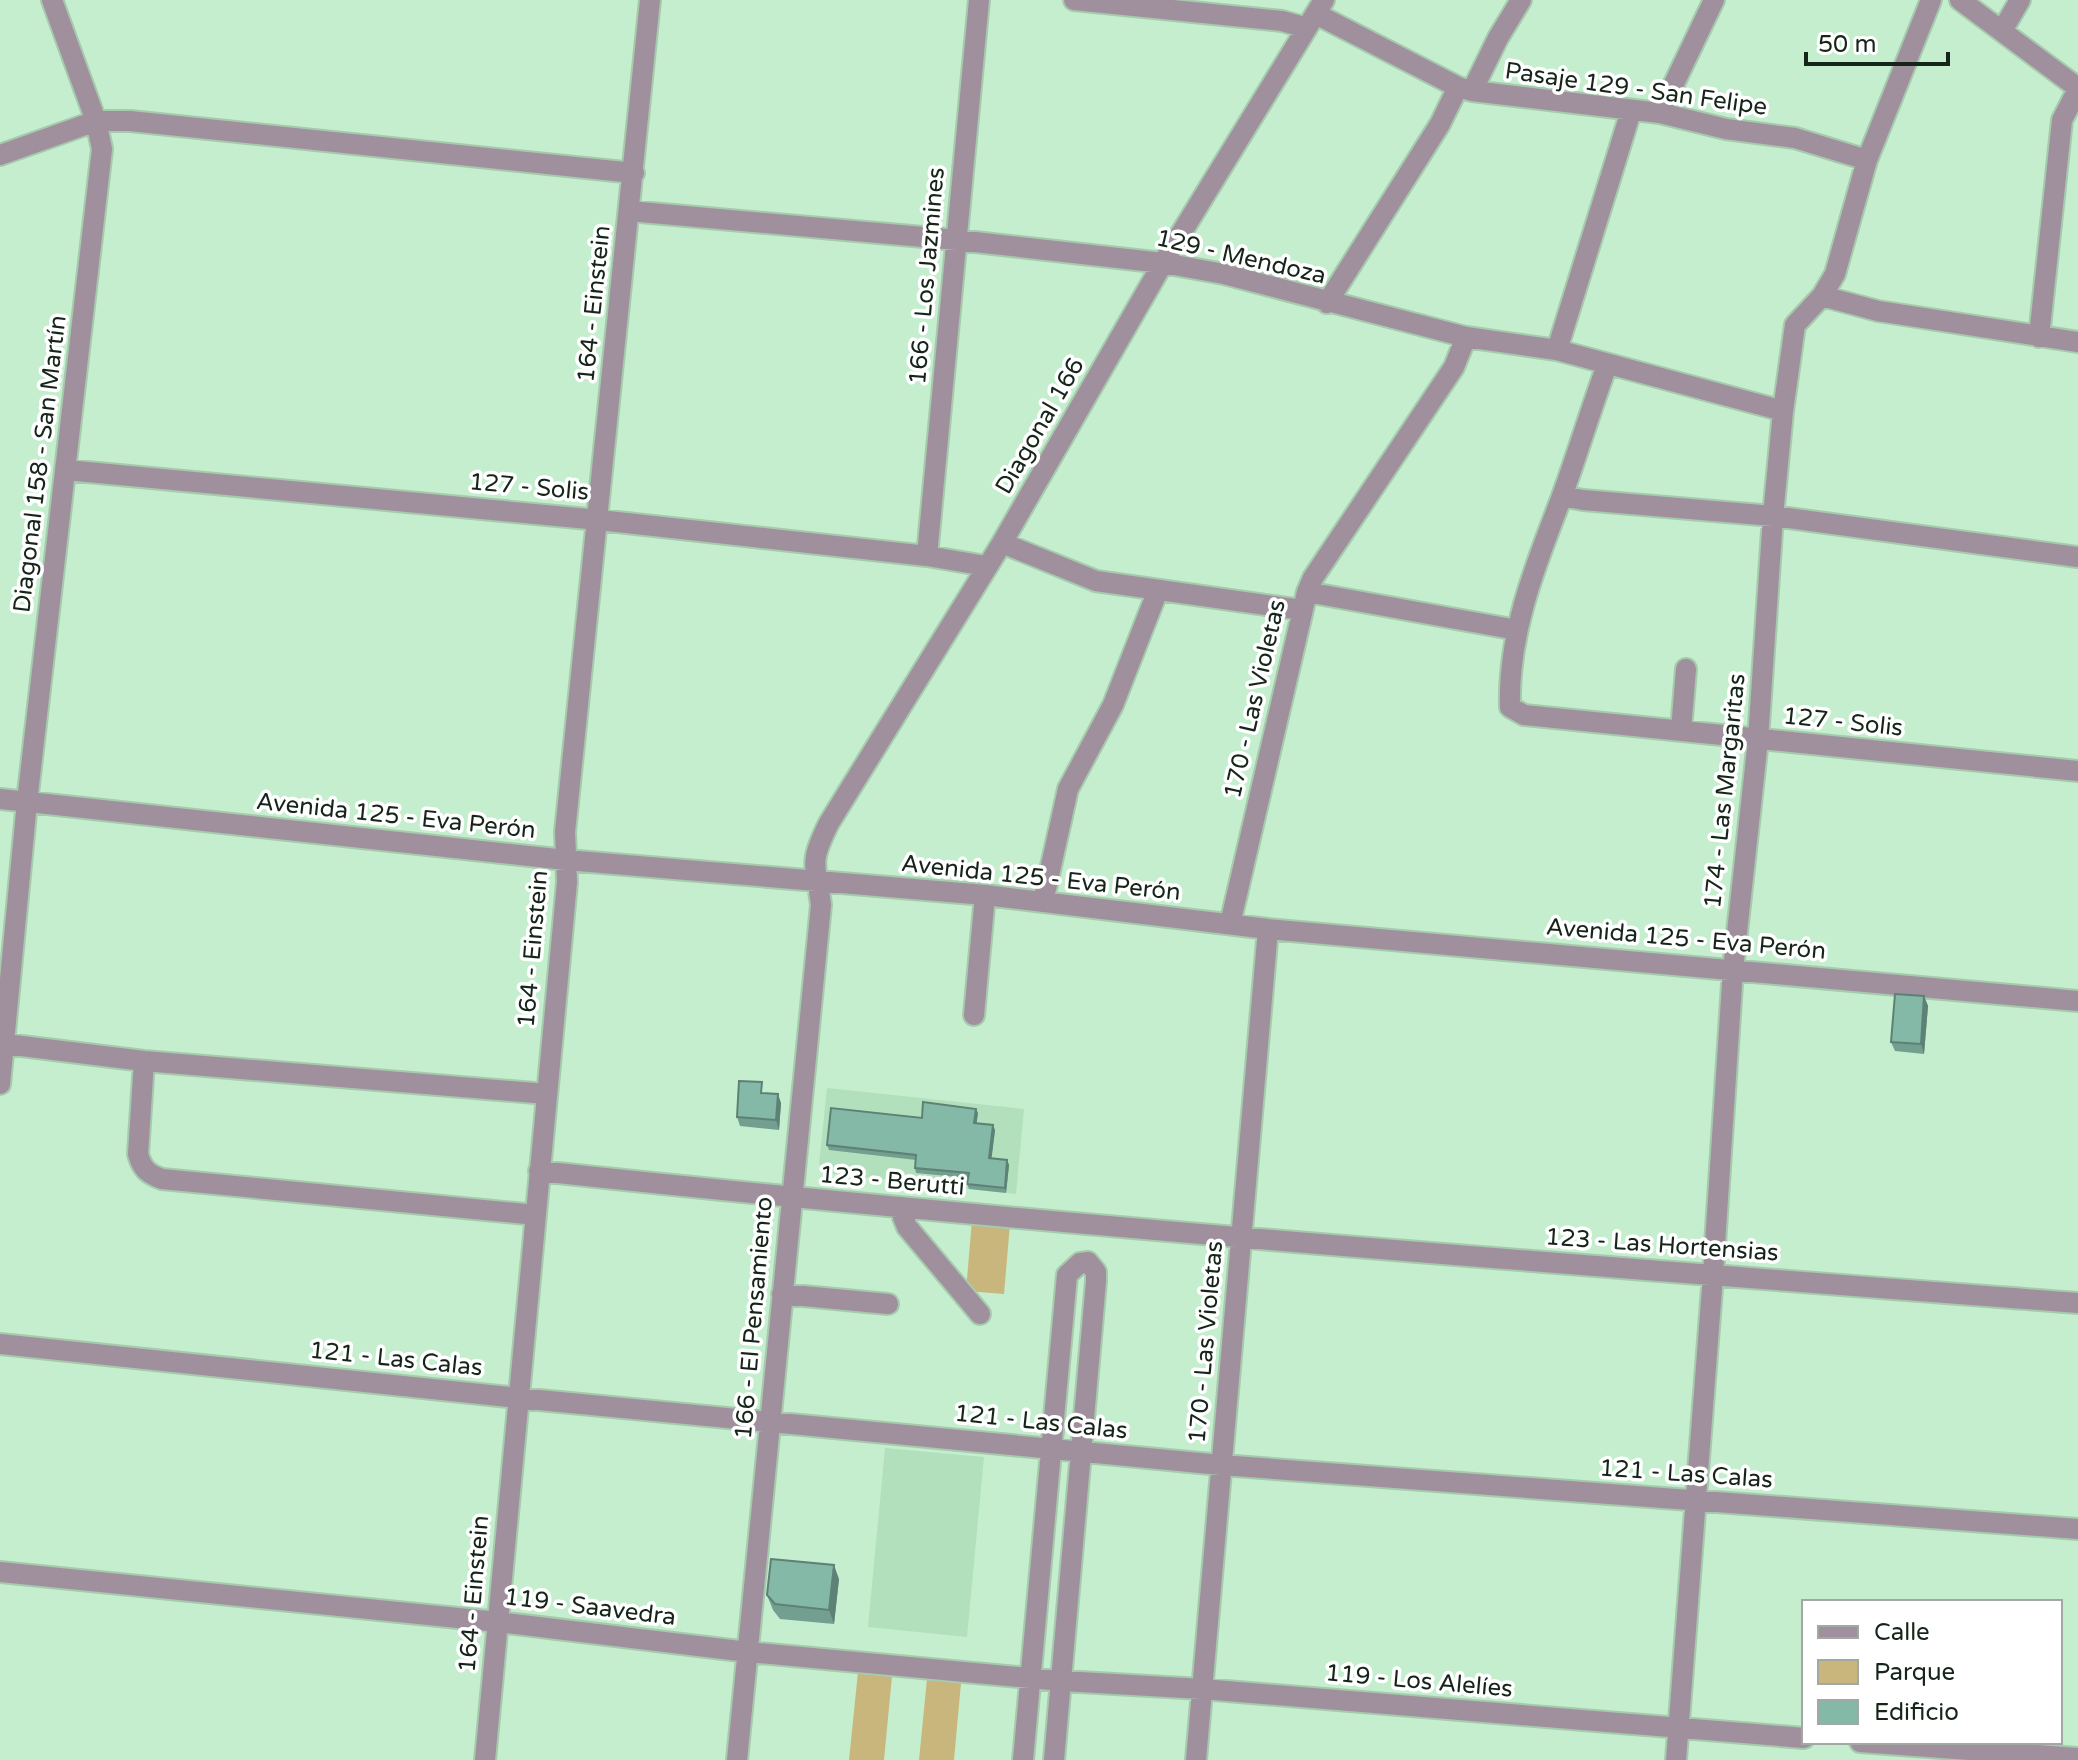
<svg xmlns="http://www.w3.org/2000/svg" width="2078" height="1760" font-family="'Varela Round',sans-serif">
  <rect width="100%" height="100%" fill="#c5eece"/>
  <path fill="#b2e0bd" d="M 827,1088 L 1024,1109 L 1016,1194 L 827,1173 L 819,1164 Z
    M 885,1448 L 984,1457 L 967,1637 L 868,1627 Z"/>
  <path fill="#c9b67c" d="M 972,1220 L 1010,1224 L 1004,1294 L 966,1291 Z
    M 858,1672 L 892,1676 L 884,1760 L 849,1760 Z
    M 927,1679 L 961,1683 L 954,1760 L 919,1760 Z"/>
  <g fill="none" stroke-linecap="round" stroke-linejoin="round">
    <g stroke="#a6caae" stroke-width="24">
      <path id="minor" d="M 1074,0 L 1282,21 L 1307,28
        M 1960,0 L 2078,88
        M 1316,14 L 1458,87 L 1472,91 L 1660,113 L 1726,129 L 1795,138 L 1867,160
        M 2002,31 L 2020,0
        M 1472,91 L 1498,38 L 1521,0
        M 1660,113 L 1714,0
        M 0,155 L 96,121 L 130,121 L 634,173
        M 629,211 L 957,240 L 1163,263 L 1224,274 L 1466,337 L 1557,350 L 1783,411
        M 1822,296 L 1878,311 L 2078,342
        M 1327,303 L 1440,124 L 1458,87
        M 2039,337 L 2062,120 L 2078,89
        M 1557,350 L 1631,111
        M 1607,365 C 1591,409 1577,455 1561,499 C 1535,566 1508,633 1510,707 L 1524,715 L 2078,771
        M 66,470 L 599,520 L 927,556 L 986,566
        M 1562,496 L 1583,500 L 1773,516 L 2078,557
        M 1002,543 L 1096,581 L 1302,610
        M 927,556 L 979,0
        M 1307,592 L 1517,630
        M 1681,730 L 1686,669
        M 0,799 L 566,860 L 985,895 L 1268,929 L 2078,1001
        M 1043,902 L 1068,789 L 1113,705 L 1158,590
        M 1230,924 L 1307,592 L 1313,578 L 1454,367 L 1466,337
        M 974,1015 L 985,895
        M 5,1044 L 144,1061 L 547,1094
        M 144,1061 L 138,1154 C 142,1169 148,1174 162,1179 L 536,1215
        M 0,1084 L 27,802 L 102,149 L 96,121 L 52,0
        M 539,1171 C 1051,1226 1564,1264 2078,1303
        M 899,1207 L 907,1227 L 980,1314
        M 782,1294 L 888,1304
        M 0,1344 L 518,1398 L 1221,1465 L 2078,1529
        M 0,1572 L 498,1622 L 748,1652 L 1062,1681 L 1202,1689 L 1804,1738
        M 1860,1742 L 2078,1758
        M 485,1760 L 567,882 L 565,832 L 650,0
        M 737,1760 L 821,905 C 816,863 808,865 829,823 L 1002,543 L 1163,263 L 1324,0
        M 1023,1760 L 1067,1275 L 1080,1263 L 1088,1262 L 1096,1272 L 1096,1281 L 1054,1760
        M 1196,1760 L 1268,929
        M 1676,1760 L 1713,1275 L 1733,969 L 1758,740 L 1773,516 L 1783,411 L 1795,325 L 1822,296 L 1835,274 L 1867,160 L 1931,0"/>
    </g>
    <use href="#minor" stroke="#a0909d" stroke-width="20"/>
  </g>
  <path fill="#729f90" d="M 1924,996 L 1928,1006 L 1924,1054 L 1895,1051 L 1891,1042 Z
    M 766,1093 L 781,1103 L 779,1130 L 740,1126 L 737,1117 Z
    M 978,1113 L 976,1123 L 995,1130 L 991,1159 L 1007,1160 L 1009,1165 L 1006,1193 L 969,1189 L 967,1184 L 968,1178 L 916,1173 L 915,1168 L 916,1160 L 829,1150 L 827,1145 L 922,1118 Z
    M 839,1579 L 834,1624 L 780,1619 L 773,1610 L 767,1595 Z"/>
  <path fill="#5d8275" d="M 1924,996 L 1928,1006 L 1924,1054 L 1921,1044 Z
    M 778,1094 L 781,1103 L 779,1130 L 776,1120 Z
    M 976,1109 L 978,1113 L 976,1128 L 974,1123 Z
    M 993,1125 L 995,1130 L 991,1163 L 989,1158 Z
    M 1007,1160 L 1009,1165 L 1006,1193 L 1005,1188 Z
    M 834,1565 L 839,1579 L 834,1624 L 829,1610 Z"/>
  <path fill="#85b9a7" stroke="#5d8275" stroke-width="2" d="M 1895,994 L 1924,996 L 1921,1044 L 1891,1042 Z
    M 739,1081 L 762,1082 L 761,1093 L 778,1094 L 776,1120 L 737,1117 Z
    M 923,1102 L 976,1109 L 974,1123 L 993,1125 L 989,1158 L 1007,1160 L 1005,1188 L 967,1184 L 969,1173 L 915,1168 L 916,1155 L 827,1145 L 831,1108 L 922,1118 Z
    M 771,1559 L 834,1565 L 829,1610 L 775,1604 L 767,1595 Z"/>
  <g text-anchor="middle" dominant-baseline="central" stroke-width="7" stroke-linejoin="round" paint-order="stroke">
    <g font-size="24" fill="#16251a" stroke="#fff">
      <text transform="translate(1636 89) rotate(8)">Pasaje 129 - San Felipe</text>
      <text transform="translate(1241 257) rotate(13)">129 - Mendoza</text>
      <text transform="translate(927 276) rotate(-85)">166 - Los Jazmines</text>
      <text transform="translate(594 304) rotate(-84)">164 - Einstein</text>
      <text transform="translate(1040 426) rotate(-60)">Diagonal 166</text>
      <text transform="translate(40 464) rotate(-83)">Diagonal 158 - San Martín</text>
      <text transform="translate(529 487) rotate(5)">127 - Solis</text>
      <text transform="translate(1255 699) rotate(-77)">170 - Las Violetas</text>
      <text transform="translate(1843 722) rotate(6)">127 - Solis</text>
      <text transform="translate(1725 791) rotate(-84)">174 - Las Margaritas</text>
      <text transform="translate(396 816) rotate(6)">Avenida 125 - Eva Perón</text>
      <text transform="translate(1041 878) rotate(6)">Avenida 125 - Eva Perón</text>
      <text transform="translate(1686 939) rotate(5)">Avenida 125 - Eva Perón</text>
      <text transform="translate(533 949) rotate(-85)">164 - Einstein</text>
      <text transform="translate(892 1181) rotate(5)">123 - Berutti</text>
      <text transform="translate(1662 1245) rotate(4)">123 - Las Hortensias</text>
      <text transform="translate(754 1318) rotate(-85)">166 - El Pensamiento</text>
      <text transform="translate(1206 1342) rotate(-85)">170 - Las Violetas</text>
      <text transform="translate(396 1359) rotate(6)">121 - Las Calas</text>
      <text transform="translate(1041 1422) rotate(6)">121 - Las Calas</text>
      <text transform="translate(1686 1474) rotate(4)">121 - Las Calas</text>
      <text transform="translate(474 1594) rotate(-85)">164 - Einstein</text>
      <text transform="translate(590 1607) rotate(7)">119 - Saavedra</text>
      <text transform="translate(1419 1681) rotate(5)">119 - Los Alelíes</text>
    </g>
  </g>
  <rect x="1802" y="1600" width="260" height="144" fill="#ffffff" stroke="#a2a8a3" stroke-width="2"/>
  <rect x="1818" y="1626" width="40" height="12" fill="#a0909d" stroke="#a2a8a3" stroke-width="2"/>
  <text x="1874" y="1640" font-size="24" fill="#16251a">Calle</text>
  <rect x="1818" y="1660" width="40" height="24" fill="#c9b67c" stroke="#a2a8a3" stroke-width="2"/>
  <text x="1874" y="1680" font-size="24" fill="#16251a">Parque</text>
  <rect x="1818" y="1700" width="40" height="24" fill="#85b9a7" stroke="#a2a8a3" stroke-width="2"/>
  <text x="1874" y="1720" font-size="24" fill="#16251a">Edificio</text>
  <path d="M1806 52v12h142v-12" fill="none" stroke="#16251a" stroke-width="4"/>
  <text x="1818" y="52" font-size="24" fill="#16251a" stroke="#ffffff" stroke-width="6" paint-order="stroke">50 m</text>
</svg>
